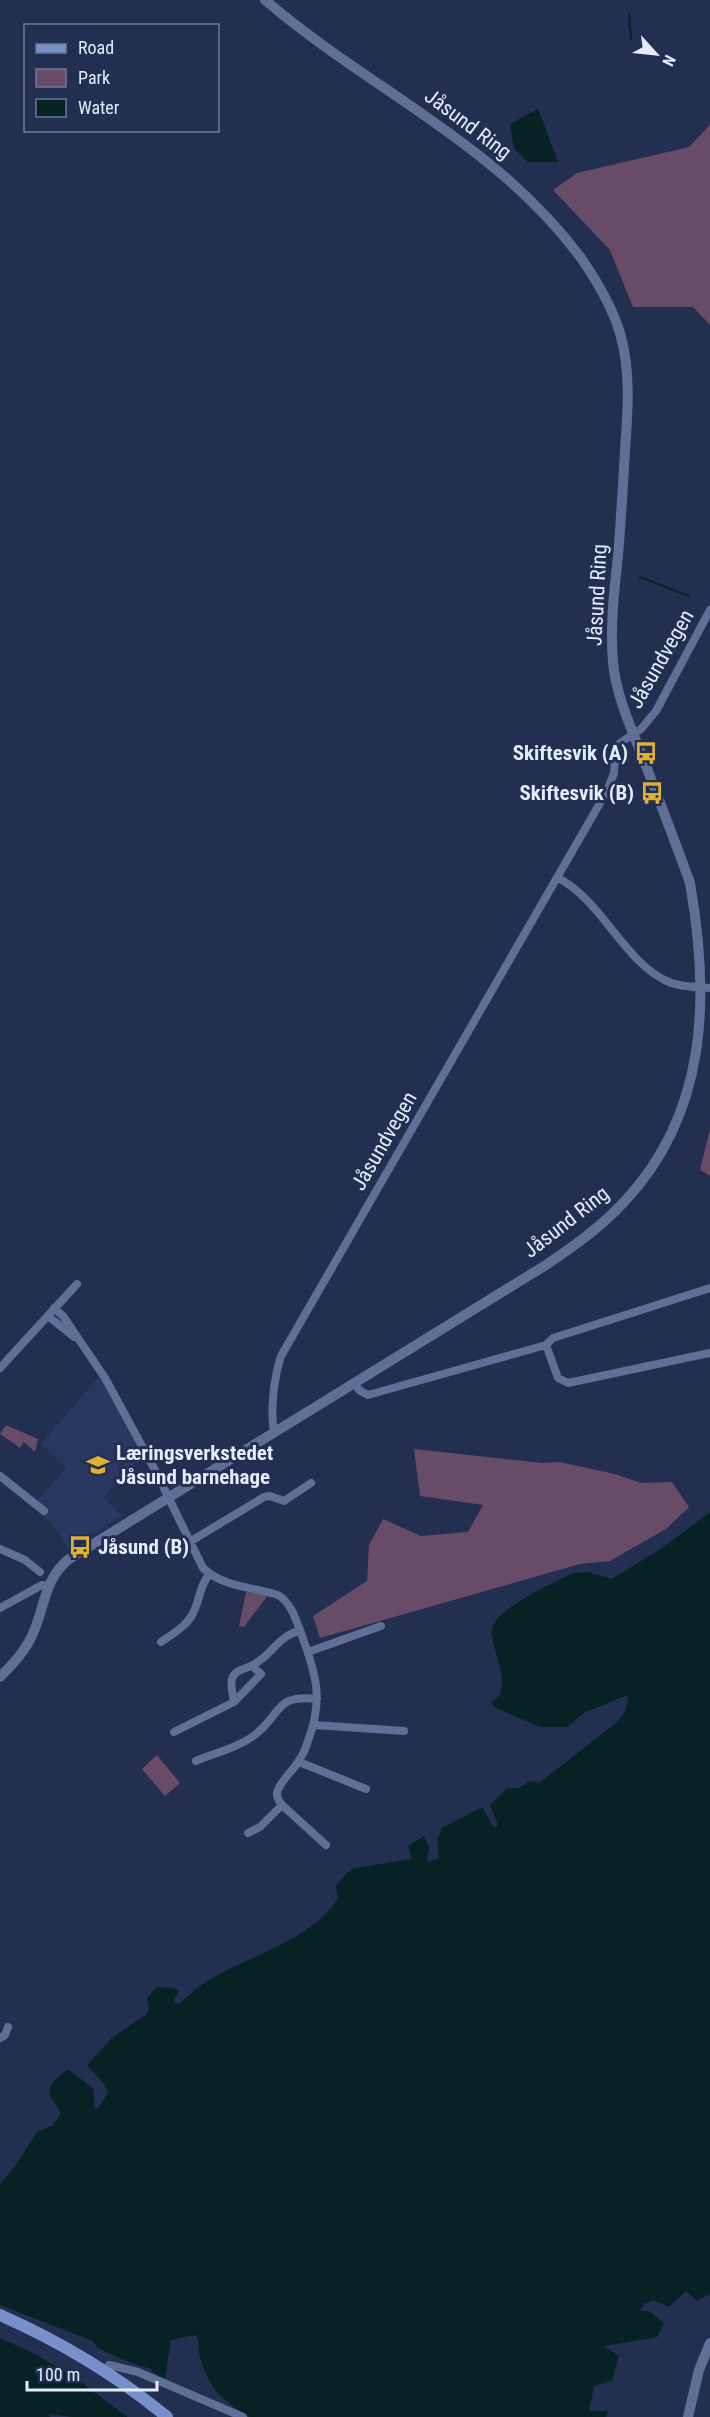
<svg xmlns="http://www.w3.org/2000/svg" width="710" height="2417" font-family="'Roboto Condensed',sans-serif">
  <rect width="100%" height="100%" fill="#222f50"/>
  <path fill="#293860" d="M 99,1377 L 143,1455 L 104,1497 L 122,1516 L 80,1542 L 78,1539 L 72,1543 L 73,1547 L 68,1550 L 61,1535 L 43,1515 L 48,1509 L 37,1501 L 66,1468 L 41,1444 Z"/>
  <path fill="#684b67" d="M 710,125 L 710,325 L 693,307 L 633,307 L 610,250 L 553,190 L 577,173 L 689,147 Z
    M 710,1129 L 710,1176 L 700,1170 Z
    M 6,1425 L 38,1439 L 35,1452 L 24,1442 L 20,1448 L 0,1434 Z
    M 414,1449 L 542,1463 L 559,1462 L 615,1474 L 641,1483 L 672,1482 L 689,1507 L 666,1529 L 610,1561 L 580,1564 L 320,1638 L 313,1616 L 367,1581 L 369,1545 L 383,1519 L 421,1536 L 468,1532 L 483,1505 L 420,1496 Z
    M 246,1592 L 268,1595 L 244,1627 L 239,1626 Z
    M 157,1755 L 180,1783 L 165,1796 L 142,1769 Z"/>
  <path fill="#062225" d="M 538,109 L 558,162 L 528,162 L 514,148 L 510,124 Z
    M 710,1512 L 710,2294 L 697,2301 L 686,2291 L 669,2307 L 653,2300 L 644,2304 L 640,2311 L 649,2311 L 664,2323 L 657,2337 L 604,2346 L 619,2356 L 612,2381 L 594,2386 L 589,2411 L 608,2411 L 606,2417 L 249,2417 C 222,2400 209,2389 200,2357 C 198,2349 200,2342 196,2335 L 171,2340 L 165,2378 L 0,2305 L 0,2184 L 15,2166 L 37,2132 L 53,2125 L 61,2113 C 53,2099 42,2093 57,2078 C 61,2074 64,2071 69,2070 L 94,2089 L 94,2108 L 98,2108 L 108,2093 L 104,2084 L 87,2065 L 113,2037 L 147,2014 L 149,2008 L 147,1998 L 157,1987 L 173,1988 L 179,1991 L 174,2000 L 175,2003 L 179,2004 C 186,1998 193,1991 200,1986 C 245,1955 306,1945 338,1899 L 336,1886 L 347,1873 L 355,1868 L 412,1859 L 408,1846 L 424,1836 L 429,1847 L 427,1862 L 439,1858 L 437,1840 L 442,1828 L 482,1807 L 494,1828 L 498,1825 L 490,1805 L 507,1788 L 518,1788 L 530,1781 L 539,1783 L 616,1723 C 623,1715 630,1705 627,1695 L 584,1713 L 567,1727 L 540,1727 L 494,1707 L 491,1702 C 517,1691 489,1646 492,1629 C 496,1608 555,1582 574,1573 L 588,1572 L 612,1579 L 662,1548 Z
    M 0,2330 L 41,2350 L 128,2417 L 72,2417 L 49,2414 L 50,2417 L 0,2417 Z"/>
  <path fill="#222f50" d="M 0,2305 L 93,2341 L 97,2347 L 116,2358 L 151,2369 L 154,2376 L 0,2308 Z
    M 0,2327 L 43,2347 L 69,2363 L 131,2417 L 122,2413 L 74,2377 L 33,2353 L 0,2338 Z"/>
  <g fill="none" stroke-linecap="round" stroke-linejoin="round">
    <path stroke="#062225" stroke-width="2" d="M 629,14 L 631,39
      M 640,577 L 689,596"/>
    <path stroke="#5f6f95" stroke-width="8" d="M 558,878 C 602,900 625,964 669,982 C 680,987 697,987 710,988
      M 54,1308 L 63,1316 L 105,1378 L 155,1470 L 203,1568 C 223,1587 252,1587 278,1595 C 292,1604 295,1618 301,1633 C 316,1674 324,1699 308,1741 C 306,1748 302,1756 298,1762 C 293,1771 279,1782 277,1793 C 276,1798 280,1802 282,1805 L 326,1845
      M 48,1316 L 74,1337
      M 546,1345 L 558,1378 L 568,1383 L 710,1353
      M 0,1368 L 77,1284
      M 354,1383 L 359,1390 L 368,1395 L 546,1345 L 553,1338 L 710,1288
      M 274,1433 C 270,1410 274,1378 281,1356 L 607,791 L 614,773 L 615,756 L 620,743 L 641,729 L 656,711 L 710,610
      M 0,1476 L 44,1511
      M 191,1541 L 264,1497 L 270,1496 L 284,1501 L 311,1483
      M 0,1549 L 25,1560 L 40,1572
      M 0,1608 L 42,1585 L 48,1586
      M 161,1642 C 174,1633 189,1625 195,1609 C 201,1594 199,1589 209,1574
      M 308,1652 L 381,1626
      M 234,1702 C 233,1695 230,1685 232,1679 C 235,1670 244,1669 251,1666 C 271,1657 278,1635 300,1631
      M 314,1725 L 404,1731
      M 174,1732 L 234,1702 L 261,1674 L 252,1666
      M 196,1761 C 215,1753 240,1747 256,1734 C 282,1713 275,1694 317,1699
      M 299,1762 L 366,1789
      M 248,1833 L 260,1827 L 282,1805
      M 0,2038 L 5,2035 L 8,2027
      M 109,2365 L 138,2372 L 243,2417"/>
    <path stroke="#5f6f95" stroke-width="10" d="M 0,1677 C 14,1663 27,1649 34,1631 C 45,1605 45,1578 69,1559 L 546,1265 C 574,1246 601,1227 624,1202 C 708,1113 710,997 690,883 C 675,841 659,800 643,758 C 631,728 616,695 613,662 C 610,626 614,592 618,556 C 621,521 623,485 625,450 C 628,411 631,371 620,333 C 612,307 597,281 581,258 C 496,143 370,90 265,0
      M 688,2417 L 699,2370 L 710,2343"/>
    <path stroke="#778fca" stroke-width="12" d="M 0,2315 C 61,2342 116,2375 167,2417"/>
  </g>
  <defs>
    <g id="bus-bare" transform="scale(1.8)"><path d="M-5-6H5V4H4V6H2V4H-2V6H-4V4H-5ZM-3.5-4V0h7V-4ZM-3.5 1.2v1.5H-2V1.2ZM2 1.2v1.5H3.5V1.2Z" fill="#dfb034" stroke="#222f50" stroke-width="2.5" paint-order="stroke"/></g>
    <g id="school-bare" transform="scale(1.8)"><path d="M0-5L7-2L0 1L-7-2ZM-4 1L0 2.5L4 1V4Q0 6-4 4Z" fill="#dfb034" stroke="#222f50" stroke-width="2.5" paint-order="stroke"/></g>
  </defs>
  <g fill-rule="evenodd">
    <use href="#bus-bare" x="646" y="753"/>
    <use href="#bus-bare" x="652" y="793"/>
    <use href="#school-bare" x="98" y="1465"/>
    <use href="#bus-bare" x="80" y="1547"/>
  </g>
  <g text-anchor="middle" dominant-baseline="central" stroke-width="6" stroke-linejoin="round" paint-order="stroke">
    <g font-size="21" fill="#e3ebfd" stroke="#222f50">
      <text transform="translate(468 124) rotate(37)">Jåsund Ring</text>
      <text transform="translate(597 595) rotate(-87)">Jåsund Ring</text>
      <text transform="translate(661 659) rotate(-60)">Jåsundvegen</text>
      <text transform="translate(384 1141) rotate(-60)">Jåsundvegen</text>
      <text transform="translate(566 1222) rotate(-38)">Jåsund Ring</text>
    </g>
    <g font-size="21" font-weight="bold" fill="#e3ebfd" stroke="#222f50" text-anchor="end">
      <text x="628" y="753">Skiftesvik (A)</text>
      <text x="634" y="793">Skiftesvik (B)</text>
      <text x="116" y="1453" text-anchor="start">Læringsverkstedet<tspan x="116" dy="24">Jåsund barnehage</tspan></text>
      <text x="98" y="1547" text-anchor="start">Jåsund (B)</text>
    </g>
  </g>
  <rect x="24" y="24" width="195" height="108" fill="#222f50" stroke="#6f7a95" stroke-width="1.5"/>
  <rect x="36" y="44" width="30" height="9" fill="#778fca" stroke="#6f7a95" stroke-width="1.5"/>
  <text x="78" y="54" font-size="18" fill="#e3ebfd">Road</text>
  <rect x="36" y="69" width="30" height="18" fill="#684b67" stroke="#6f7a95" stroke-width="1.5"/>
  <text x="78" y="84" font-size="18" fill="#e3ebfd">Park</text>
  <rect x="36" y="99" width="30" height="18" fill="#062225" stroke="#6f7a95" stroke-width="1.5"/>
  <text x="78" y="114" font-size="18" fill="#e3ebfd">Water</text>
  <g transform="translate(656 54) rotate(117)" stroke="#222f50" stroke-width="4.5" paint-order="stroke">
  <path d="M0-4.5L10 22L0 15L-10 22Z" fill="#e3ebfd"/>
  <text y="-9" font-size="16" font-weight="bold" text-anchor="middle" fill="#e3ebfd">N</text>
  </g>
  <path d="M27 2381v9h130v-9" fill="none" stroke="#e3ebfd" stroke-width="3"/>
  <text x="36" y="2381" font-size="18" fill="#e3ebfd" stroke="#222f50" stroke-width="4.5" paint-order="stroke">100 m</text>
</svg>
